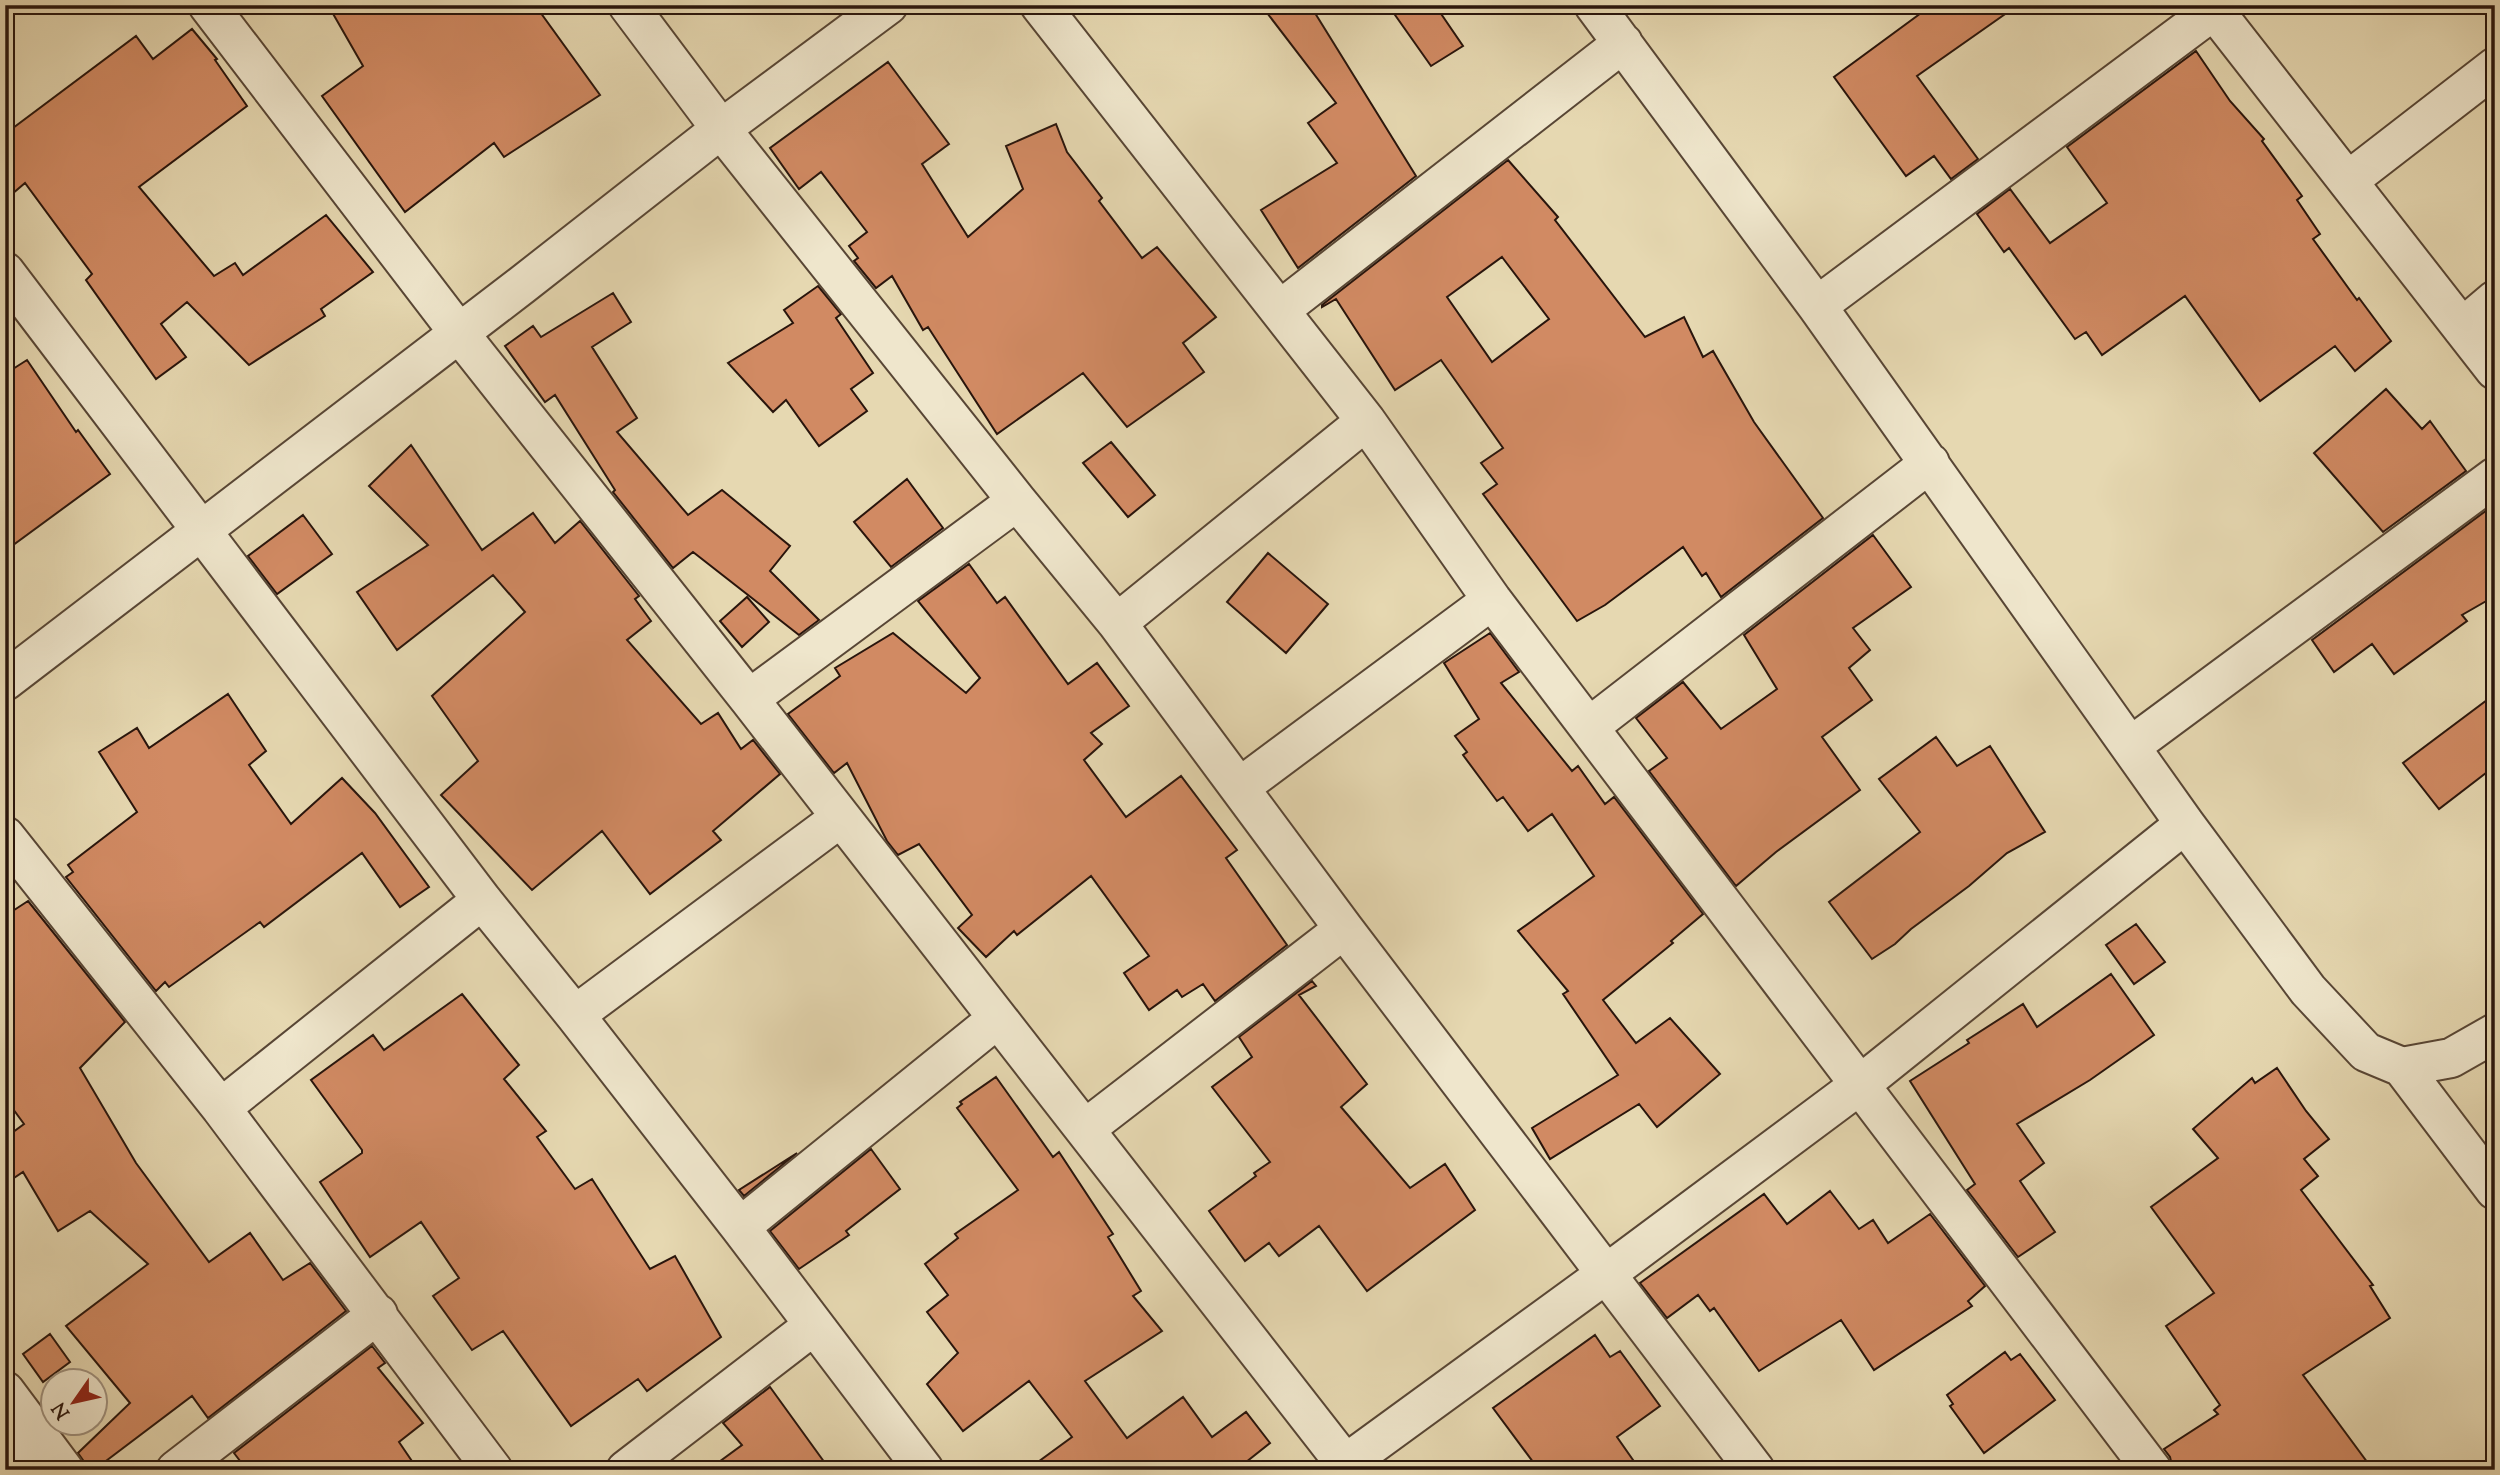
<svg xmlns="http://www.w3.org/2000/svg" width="2500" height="1475" font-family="'Sorts Mill Goudy',serif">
  <rect width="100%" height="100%" fill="#e6d8b1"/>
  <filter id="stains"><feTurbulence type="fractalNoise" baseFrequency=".00286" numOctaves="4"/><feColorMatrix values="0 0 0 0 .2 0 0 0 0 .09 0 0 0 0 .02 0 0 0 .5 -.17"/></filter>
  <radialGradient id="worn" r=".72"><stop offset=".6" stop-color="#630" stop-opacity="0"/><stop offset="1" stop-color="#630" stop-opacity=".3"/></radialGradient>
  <path fill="#d18a63" stroke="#29150c" stroke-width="2" fill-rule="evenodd" d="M 328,5 L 535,5 L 600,95 L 504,157 L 494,143 L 405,212 L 322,96 L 363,66 Z
    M 1261,5 L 1310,5 L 1416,176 L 1298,268 L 1261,210 L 1337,163 L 1308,123 L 1336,103 Z
    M 1388,5 L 1435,5 L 1463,46 L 1431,66 Z
    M 1932,5 L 2018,5 L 1917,76 L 1978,159 L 1951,179 L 1934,156 L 1906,176 L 1834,77 Z
    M 192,29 L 217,59 L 215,60 L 247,106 L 139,187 L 214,276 L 235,263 L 243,275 L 326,215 L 373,272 L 321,309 L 325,316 L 249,365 L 187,302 L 161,324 L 186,357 L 156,379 L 86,280 L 92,274 L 25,183 L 5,200 L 5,134 L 136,36 L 153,59 Z
    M 2196,51 L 2230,101 L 2264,139 L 2262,141 L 2302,196 L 2297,200 L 2320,234 L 2313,239 L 2357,300 L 2359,298 L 2391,341 L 2355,371 L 2335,346 L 2260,401 L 2185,296 L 2102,355 L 2086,332 L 2075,339 L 2009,248 L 2004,252 L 1977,214 L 2010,189 L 2050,243 L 2107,203 L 2067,147 Z
    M 888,62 L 949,144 L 922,164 L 968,237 L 1023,189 L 1006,146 L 1056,124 L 1067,152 L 1102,198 L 1099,201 L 1142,258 L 1157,247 L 1216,317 L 1183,343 L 1204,372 L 1127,427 L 1083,373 L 997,434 L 928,327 L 923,330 L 892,276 L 876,288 L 854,261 L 858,258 L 849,246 L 867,232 L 821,172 L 799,189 L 770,148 Z
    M 1508,160 L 1558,217 L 1555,220 L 1645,337 L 1684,317 L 1703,357 L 1713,351 L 1754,422 L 1823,518 L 1721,597 L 1706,573 L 1702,576 L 1683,547 L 1605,605 L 1577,621 L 1483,494 L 1497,484 L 1481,463 L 1503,448 L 1441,360 L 1395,390 L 1336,299 L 1322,307 L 1322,305 ZM 1502,257 L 1549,319 L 1492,362 L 1447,297 Z
    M 818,286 L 841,314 L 836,318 L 873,373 L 851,389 L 867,411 L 819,446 L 786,400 L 773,412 L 728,363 L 793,323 L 784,310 Z
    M 613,293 L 631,322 L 592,347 L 637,418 L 617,432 L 688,515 L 722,490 L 790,546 L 770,571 L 819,620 L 799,635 L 693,552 L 673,568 L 613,492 L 615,490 L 555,395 L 545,402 L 505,346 L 533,326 L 541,337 Z
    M 27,360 L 76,432 L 78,430 L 110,474 L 5,551 L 5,374 Z
    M 2386,389 L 2422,429 L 2430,421 L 2466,471 L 2383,532 L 2314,453 Z
    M 1111,442 L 1155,495 L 1128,517 L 1083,463 Z
    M 411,445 L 482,550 L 533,513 L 555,543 L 580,521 L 639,596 L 635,599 L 651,621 L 627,640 L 701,724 L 718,713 L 741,749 L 753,740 L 780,774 L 713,831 L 721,840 L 650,894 L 602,831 L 532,890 L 441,795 L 478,761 L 432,696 L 525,612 L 493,575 L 397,650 L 357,592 L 428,545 L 369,486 Z
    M 907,479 L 943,528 L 891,567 L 854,522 Z
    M 2491,507 L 2495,512 L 2495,596 L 2462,615 L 2467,621 L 2394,674 L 2372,644 L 2334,672 L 2312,640 Z
    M 303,515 L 332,554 L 277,594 L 248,556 Z
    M 1873,535 L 1911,587 L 1853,628 L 1870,650 L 1849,668 L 1872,700 L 1822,737 L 1860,790 L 1776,852 L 1736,886 L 1649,771 L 1667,758 L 1636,718 L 1683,682 L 1721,729 L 1777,689 L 1744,635 Z
    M 1268,553 L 1328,604 L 1286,653 L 1227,602 Z
    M 969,564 L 997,603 L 1005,597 L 1068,684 L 1097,663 L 1129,706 L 1091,733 L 1102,744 L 1084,760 L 1126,817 L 1181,776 L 1237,850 L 1226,858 L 1287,945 L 1215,1001 L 1203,984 L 1182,997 L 1177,990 L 1149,1010 L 1124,973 L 1149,956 L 1091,876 L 1017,935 L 1014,931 L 986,957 L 958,928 L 972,915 L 919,844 L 898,855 L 887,841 L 847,763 L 834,773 L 788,714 L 840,676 L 835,668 L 893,633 L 966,693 L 980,678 L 918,601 Z
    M 747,597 L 769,622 L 742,647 L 720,621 Z
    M 1490,633 L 1519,672 L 1501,683 L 1572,771 L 1578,766 L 1605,804 L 1614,797 L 1703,914 L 1671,941 L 1673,943 L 1603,1000 L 1636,1043 L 1670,1018 L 1720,1074 L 1657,1127 L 1639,1104 L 1550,1159 L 1532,1128 L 1618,1075 L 1563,994 L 1568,991 L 1518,931 L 1594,876 L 1552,814 L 1528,831 L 1503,797 L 1497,801 L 1463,755 L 1467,752 L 1455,736 L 1479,719 L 1444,663 Z
    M 228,694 L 266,751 L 249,765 L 291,824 L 342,778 L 375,813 L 429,887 L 400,907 L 362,853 L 264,927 L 260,922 L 169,987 L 165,982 L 156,991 L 66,877 L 73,872 L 68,865 L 137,812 L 99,752 L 137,728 L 149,748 Z
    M 2495,694 L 2495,766 L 2439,809 L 2403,763 Z
    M 1936,737 L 1957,766 L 1990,746 L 2045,832 L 2007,853 L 1969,886 L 1911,929 L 1895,944 L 1872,959 L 1829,902 L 1920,832 L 1879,779 Z
    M 28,901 L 125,1022 L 80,1068 L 136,1163 L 209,1262 L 250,1233 L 283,1280 L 310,1263 L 346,1311 L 208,1418 L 192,1396 L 94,1470 L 90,1470 L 78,1453 L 130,1403 L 66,1326 L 148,1264 L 90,1211 L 58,1231 L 23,1172 L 5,1184 L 5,1138 L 24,1124 L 5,1098 L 5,916 Z
    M 2136,924 L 2165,962 L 2134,984 L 2106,945 Z
    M 2111,974 L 2154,1035 L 2090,1080 L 2017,1124 L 2044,1163 L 2020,1181 L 2055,1232 L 2018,1257 L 1967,1190 L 1975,1184 L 1910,1081 L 1969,1043 L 1967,1040 L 2023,1004 L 2037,1027 Z
    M 1312,981 L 1316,986 L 1299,995 L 1367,1084 L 1341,1107 L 1410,1188 L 1445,1164 L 1475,1210 L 1367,1291 L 1319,1226 L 1279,1256 L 1269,1243 L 1245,1261 L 1209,1211 L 1256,1176 L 1254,1173 L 1270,1162 L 1212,1087 L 1252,1057 L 1239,1037 Z
    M 462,994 L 519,1065 L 504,1079 L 546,1131 L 537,1137 L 575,1189 L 592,1179 L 650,1269 L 675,1256 L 721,1337 L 647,1391 L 638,1379 L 571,1426 L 503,1331 L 472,1350 L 433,1296 L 459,1278 L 421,1222 L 370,1257 L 320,1182 L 362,1153 L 362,1150 L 311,1080 L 373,1035 L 384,1050 Z
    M 2277,1068 L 2306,1111 L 2329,1139 L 2304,1159 L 2318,1176 L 2301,1190 L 2373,1285 L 2370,1286 L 2390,1318 L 2303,1375 L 2373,1470 L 2173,1470 L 2170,1457 L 2164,1449 L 2218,1414 L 2214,1410 L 2220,1405 L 2166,1326 L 2214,1293 L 2151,1207 L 2218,1158 L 2193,1129 L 2252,1078 L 2255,1083 Z
    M 996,1077 L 1053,1157 L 1059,1152 L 1113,1234 L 1108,1237 L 1141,1291 L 1133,1296 L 1162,1331 L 1085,1381 L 1127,1438 L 1183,1397 L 1212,1437 L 1246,1412 L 1270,1443 L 1236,1470 L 1027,1470 L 1072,1437 L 1029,1381 L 963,1431 L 927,1384 L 958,1353 L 927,1312 L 948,1295 L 925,1264 L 958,1238 L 955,1234 L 1018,1190 L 957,1108 L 962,1104 L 960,1102 Z
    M 871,1149 L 900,1189 L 846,1231 L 849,1235 L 799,1269 L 770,1231 Z
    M 797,1153 L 744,1196 L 739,1190 Z
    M 1830,1191 L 1859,1229 L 1873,1220 L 1888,1243 L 1930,1214 L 1985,1286 L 1968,1301 L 1972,1306 L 1874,1370 L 1841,1320 L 1759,1371 L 1714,1308 L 1710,1311 L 1698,1295 L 1667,1318 L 1640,1283 L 1764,1194 L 1787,1224 Z
    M 50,1334 L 70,1362 L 43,1382 L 23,1354 Z
    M 1595,1335 L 1610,1357 L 1620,1351 L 1660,1406 L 1617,1437 L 1640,1470 L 1539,1470 L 1493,1408 Z
    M 372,1346 L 385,1363 L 378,1368 L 423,1423 L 399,1442 L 418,1470 L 247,1470 L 234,1453 Z
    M 2005,1352 L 2011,1360 L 2020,1354 L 2055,1400 L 1984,1453 L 1950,1406 L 1953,1404 L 1947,1395 Z
    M 770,1387 L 830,1470 L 708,1470 L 742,1445 L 723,1423 Z"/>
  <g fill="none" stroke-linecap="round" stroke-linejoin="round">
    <g stroke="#584635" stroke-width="42">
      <path id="minor" d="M 208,5 L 459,333 L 749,699 L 1350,1470
        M 628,5 L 721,129 L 1017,501 L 1117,623 L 1344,929 L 1755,1470
        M 1040,5 L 1366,421 L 1492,600 L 2152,1470
        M 1594,5 L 1817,306 L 2185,824 L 2308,990 L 2366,1052 L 2402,1067 L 2451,1058 L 2495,1033
        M 2210,5 L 2495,370
        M 2349,180 L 2495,67
        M 5,272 L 482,900 L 575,1015 L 740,1227 L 924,1470
        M 1817,306 L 2214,10
        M 1280,310 L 1623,43
        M 2462,328 L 2495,300
        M 1117,623 L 1366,421
        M 5,681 L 522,285 L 721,129 L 888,5
        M 749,699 L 1017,501
        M 1589,727 L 1930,463
        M 2131,746 L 2495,477
        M 1240,787 L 1492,600
        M 5,836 L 221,1108 L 493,1470
        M 575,1015 L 840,818
        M 2402,1067 L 2495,1190
        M 221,1108 L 482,900
        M 1085,1129 L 1344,929
        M 740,1227 L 997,1019
        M 5,1391 L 64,1470
        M 5,1461 L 39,1436
        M 176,1470 L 378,1314
        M 626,1470 L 813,1326
        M 1337,1470 L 1606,1274 L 1861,1084 L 2185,824"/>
    </g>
    <use href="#minor" stroke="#efe6cc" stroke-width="38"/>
  </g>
  <rect width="2500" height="1475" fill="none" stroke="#e6d8b1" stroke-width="28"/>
  <rect x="7" y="7" width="2486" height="1461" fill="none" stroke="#29150c" stroke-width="3.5"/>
  <rect x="14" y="14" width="2472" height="1447" fill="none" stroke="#29150c" stroke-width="2"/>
  <g transform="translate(74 1402) rotate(236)"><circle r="33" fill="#efe6cc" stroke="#a0927f" stroke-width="2"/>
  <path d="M0-5L12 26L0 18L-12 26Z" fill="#8f2418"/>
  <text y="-10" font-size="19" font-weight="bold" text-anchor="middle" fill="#29150c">N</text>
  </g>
  <rect width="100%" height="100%" filter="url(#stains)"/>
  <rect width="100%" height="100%" fill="url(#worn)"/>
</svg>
